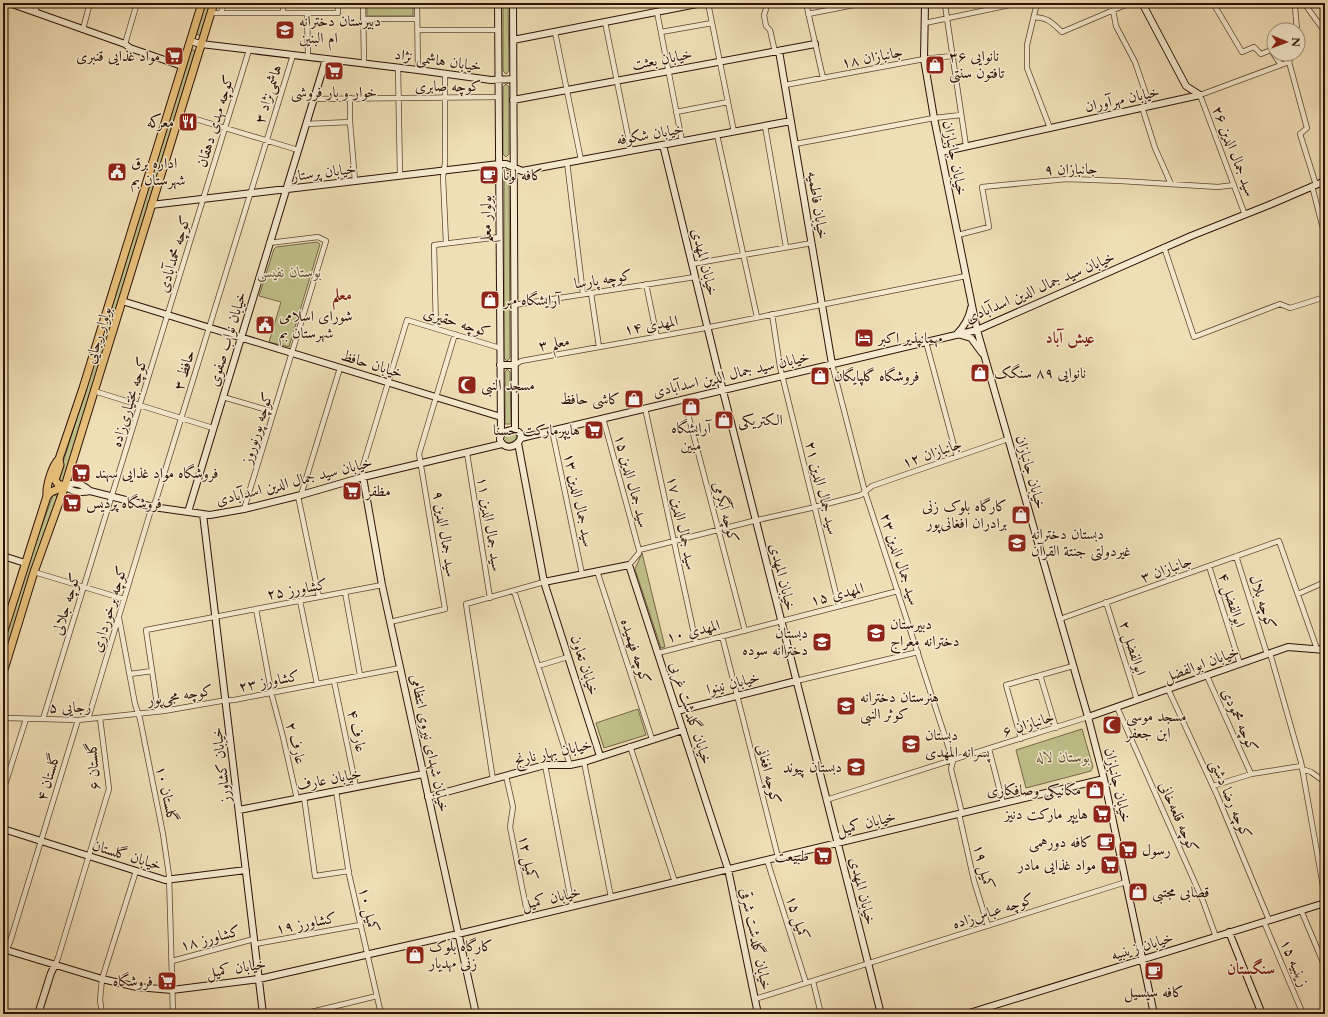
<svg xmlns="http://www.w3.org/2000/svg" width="1328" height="1017" font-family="Cardo,Amiri,serif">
  <rect width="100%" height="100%" fill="#efdfb5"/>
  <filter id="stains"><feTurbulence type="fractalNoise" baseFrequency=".005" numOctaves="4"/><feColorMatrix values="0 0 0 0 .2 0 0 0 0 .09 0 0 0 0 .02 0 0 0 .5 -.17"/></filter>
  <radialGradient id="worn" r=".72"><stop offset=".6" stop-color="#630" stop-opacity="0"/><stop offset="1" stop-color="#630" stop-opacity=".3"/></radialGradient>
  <path fill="#bfc089" stroke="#766848" d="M 205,3 L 211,3 L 201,35 L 198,35 L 196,33 Z
    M 367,3 L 413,3 L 413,16 L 367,16 Z
    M 503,3 L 508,3 L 509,71 L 506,74 L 503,71 Z
    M 191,50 L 194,50 L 195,52 L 63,481 L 61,482 L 58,479 Z
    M 506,84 L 509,87 L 509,154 L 506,157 L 503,154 L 503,87 Z
    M 505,170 L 508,170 L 509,172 L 510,358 L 507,361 L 504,358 L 504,172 Z
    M 317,242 L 320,244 L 289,347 L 269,342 L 281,302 L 259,296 L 274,249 L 276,247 Z
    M 507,369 L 510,372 L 511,424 L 505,424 L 505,372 Z
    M 512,433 L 515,434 L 517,436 L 515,441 L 508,443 L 505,442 L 503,439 L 504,436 Z
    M 53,495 L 56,495 L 57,498 L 3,663 L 3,644 L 29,561 Z
    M 642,553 L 665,647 L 661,648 L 635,569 Z
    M 638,709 L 646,735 L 604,748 L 596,723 Z
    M 1082,729 L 1093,767 L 1091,771 L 1026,788 L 1016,750 Z"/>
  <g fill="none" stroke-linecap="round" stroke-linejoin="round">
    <g stroke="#5d4432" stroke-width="6">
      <path id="street" d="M 283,3 L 283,13
        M 363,3 L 364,63
        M 417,3 L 418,70
        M 708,3 L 734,132
        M 765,3 L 766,9 L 764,15 L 766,26 L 770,30 L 775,52
        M 806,3 L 823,78
        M 1037,3 L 1027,45 L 1027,68 L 1050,128
        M 1213,3 L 1242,52 L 1254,47 L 1261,54 L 1271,50 L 1281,65
        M 1297,3 L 1295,7 L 1297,30
        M 1304,3 L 1325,32
        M 945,5 L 966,146
        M 1113,10 L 1116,26 L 1135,62 L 1150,106
        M 35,12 L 38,3
        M 657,12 L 682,141
        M 211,13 L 338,13 L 338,3
        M 221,13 L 224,3
        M 307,13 L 308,56
        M 808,14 L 864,3
        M 1034,17 C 1049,18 1052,23 1062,32 L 1130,3
        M 363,19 L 417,19
        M 605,22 L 631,151
        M 925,23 L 1019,3
        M 83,29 L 90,3
        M 418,30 L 499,30
        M 555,32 L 581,160
        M 661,32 L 712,23
        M 125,44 L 137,3
        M 1289,62 L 1307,128 L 1300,134 L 1316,185
        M 1289,62 L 1293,54
        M 398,67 L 400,176
        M 445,73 L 445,163 L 443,177 L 446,243
        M 785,85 L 924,59 L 952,56
        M 350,98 L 350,122 L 355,181
        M 313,99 L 499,97
        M 1142,107 L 1155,148 L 1171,184
        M 676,112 L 728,102
        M 179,114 L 298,150
        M 306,124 L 350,122
        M 765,126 L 786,247
        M 717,135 L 757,317
        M 795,144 L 934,118 L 961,115
        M 567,162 L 583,294
        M 1312,186 L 1325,236
        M 1245,215 L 1200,95 L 1289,62
        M 958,235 L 989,227 L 982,187 L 1067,179 L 1121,181 L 1218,187 L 1234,185
        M 1164,247 L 1194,337 L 1280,304 L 1290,308 L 1325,297
        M 692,264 L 812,243
        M 646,284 L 657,337
        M 591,293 L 599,347
        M 514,305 L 695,277
        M 772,314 L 780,367 L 839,606
        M 436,328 L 434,245 L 500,237
        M 926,342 L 957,457
        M 832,364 L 865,492 L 953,761
        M 515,365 L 521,361 L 700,329 L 966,276
        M 94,391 L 213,428
        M 223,397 L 274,412
        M 684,399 L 745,631
        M 645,408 L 696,643
        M 603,418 L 639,550
        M 552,430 L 582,574
        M 467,453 L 490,598
        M 363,477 L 362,469 L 407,320 L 500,348
        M 301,495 L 340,368
        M 298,496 L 319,597
        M 244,509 L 326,241 L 318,237 L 269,243
        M 639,550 L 749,522 L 811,508 L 861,495 L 872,486 L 1008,439
        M 1236,556 L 1267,654
        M 629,565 L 639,553 L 639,550
        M 1209,566 L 1240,664
        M 597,571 L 652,739
        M 34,572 L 124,599
        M 514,591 L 570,765
        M 345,592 L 360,675
        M 1298,594 L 1325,582
        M 300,601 L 317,684
        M 1106,602 L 1137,700
        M 256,609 L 272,696 L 283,737 L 297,799
        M 119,618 L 135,704 L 140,719 L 163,834 L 169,875 L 173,1014
        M 1060,619 L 1279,541 L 1317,649
        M 390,622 L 445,609 L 419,454 L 455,334
        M 722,636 L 778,857
        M 658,653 L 898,591
        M 1270,653 L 1301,762 L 1325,897
        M 538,666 L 568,657
        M 130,674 L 152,671
        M 1040,675 L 1056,728
        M 1207,676 L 1251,774
        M 334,681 L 356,787
        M 796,681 L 918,652
        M 1168,689 L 1217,795 L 1269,920
        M 1117,707 L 1203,901 L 1216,937
        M 158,711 L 146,630 L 382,585
        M 3,717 L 7,718 L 78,720 L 164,711 L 221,701 L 234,700 L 400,668
        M 43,719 L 249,50
        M 88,719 L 150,513 L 156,500 L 293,55
        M 1021,739 L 1006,685 L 1073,666
        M 630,746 L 675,882
        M 989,749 L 1003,803
        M 953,761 L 951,769 L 962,813
        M 584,762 L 611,897
        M 545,765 L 572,906
        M 1302,769 L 1311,772 L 1325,782
        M 506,776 L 513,807 L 510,827 L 528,917
        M 493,780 L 466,604 L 544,582
        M 1213,786 L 1251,774 L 1301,766
        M 3,791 L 26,719
        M 336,791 L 349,874 L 381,1014
        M 304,797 L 315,876 L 349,871
        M 826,800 L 1088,717
        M 959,814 L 974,881 L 988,926
        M 767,860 L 806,983
        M 1301,910 L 1325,967
        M 1264,922 L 1303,1014
        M 255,944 L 360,925
        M 3,957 L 10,942 L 78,720
        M 172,961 L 254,939
        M 55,965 L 58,958 L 109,789 L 100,718
        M 813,981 L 821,1014
        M 755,999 L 1126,882
        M 102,1014 L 100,1000 L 102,979 L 136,871
        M 303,1014 L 377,996"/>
    </g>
    <g stroke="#2c1107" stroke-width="8">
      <path id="secondary" d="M 9,3 L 125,44 L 130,48 L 182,66
        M 498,3 L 501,435
        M 513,3 L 515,430
        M 925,3 L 924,59 L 934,118 L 977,330 L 1088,717 L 1104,779 L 1154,1014
        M 1142,3 L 1186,86 L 1200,95
        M 513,40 L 702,3
        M 190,41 L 201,44 L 418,70 L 491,80 L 513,79
        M 779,51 L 832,364
        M 513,100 L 815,44
        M 663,145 L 721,383 L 881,1014
        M 941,152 L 1200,95
        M 151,205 L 499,164 L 506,164 L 522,171 L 791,121
        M 122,301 L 501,417
        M 956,335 C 964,327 969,319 971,308
        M 961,335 L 971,338 L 982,353
        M 500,365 L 515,365
        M 512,430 C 534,432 509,459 500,440 C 500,432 505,431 512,430 Z
        M 521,438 L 977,330 L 1191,236 L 1269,205 L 1325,181
        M 518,443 L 544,582 L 600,756
        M 363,477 L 382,585 L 476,1014
        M 90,491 C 81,493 72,492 65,486 C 75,481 82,484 90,491 L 153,507 L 210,515 L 244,509 L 301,495 L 363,477 L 502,444
        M 188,512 L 326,59
        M 203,514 L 263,1014
        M 3,556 L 25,563
        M 544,582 L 629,565 L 728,869 L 758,1014
        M 677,711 L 796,681
        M 1088,717 L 1288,647 L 1325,650
        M 428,797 L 545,765 L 570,765 L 584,762 L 683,730
        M 239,810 L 423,774
        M 3,829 L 165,880 L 246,870
        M 1229,932 L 1262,1014
        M 3,949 L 102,979 L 137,987 L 172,990 L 259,979 L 458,934 L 1104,779
        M 38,1014 L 51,973 L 55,965
        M 966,1014 L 1325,903"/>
    </g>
    <g stroke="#2c1107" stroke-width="9">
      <path id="primary" d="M 59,459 L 60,465 L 55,480 L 58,484 L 65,486
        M 47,496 L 51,492 L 65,486
        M 3,634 L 47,496 C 46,486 52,466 59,459 L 83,388 L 202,3
        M 3,673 L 34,572 L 65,486 L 214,3"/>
    </g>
    <use href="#street" stroke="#f5eacf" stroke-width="4.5"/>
    <use href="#secondary" stroke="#f5eacf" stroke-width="6"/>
    <use href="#primary" stroke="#e8c07a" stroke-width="7"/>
  </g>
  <defs>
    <g id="school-square" transform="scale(1)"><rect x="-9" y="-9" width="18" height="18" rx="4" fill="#8f2418" stroke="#f5eacf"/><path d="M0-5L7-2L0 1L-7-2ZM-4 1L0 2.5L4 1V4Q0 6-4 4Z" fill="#fff"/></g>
    <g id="supermarket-square" transform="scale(1)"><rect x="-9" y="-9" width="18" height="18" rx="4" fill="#8f2418" stroke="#f5eacf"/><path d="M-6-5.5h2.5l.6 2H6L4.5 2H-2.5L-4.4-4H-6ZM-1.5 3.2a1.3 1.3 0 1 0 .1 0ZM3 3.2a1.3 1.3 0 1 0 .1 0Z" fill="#fff"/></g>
    <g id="shop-square" transform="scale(1)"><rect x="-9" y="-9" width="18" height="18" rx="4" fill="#8f2418" stroke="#f5eacf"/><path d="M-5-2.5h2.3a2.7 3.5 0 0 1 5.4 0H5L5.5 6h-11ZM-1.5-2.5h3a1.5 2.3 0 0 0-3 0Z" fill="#fff"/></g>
    <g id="restaurant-square" transform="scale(1)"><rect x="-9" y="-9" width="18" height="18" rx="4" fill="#8f2418" stroke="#f5eacf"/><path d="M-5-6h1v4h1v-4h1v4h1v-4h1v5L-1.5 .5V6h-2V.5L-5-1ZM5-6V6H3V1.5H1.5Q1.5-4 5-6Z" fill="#fff"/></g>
    <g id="civic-square" transform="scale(1)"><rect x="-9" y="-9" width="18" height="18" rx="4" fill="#8f2418" stroke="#f5eacf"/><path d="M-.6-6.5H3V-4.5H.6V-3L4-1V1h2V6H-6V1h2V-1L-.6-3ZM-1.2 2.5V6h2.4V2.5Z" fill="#fff"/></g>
    <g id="cafe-square" transform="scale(1)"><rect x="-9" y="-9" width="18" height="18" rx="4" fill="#8f2418" stroke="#f5eacf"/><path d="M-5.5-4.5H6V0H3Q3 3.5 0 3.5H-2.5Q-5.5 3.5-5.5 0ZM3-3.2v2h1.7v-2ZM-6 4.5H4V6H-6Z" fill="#fff"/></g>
    <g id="hotel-square" transform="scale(1)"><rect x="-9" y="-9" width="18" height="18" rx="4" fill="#8f2418" stroke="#f5eacf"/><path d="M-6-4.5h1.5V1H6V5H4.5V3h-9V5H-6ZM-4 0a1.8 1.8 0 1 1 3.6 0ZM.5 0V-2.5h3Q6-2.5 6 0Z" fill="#fff"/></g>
    <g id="mosque-square" transform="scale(1)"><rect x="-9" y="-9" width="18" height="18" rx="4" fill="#8f2418" stroke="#f5eacf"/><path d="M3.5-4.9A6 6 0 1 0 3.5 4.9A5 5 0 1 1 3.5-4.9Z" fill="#fff"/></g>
  </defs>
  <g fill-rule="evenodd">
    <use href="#school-square" x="285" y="30"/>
    <use href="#supermarket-square" x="174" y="56"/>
    <use href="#shop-square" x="935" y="65"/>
    <use href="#supermarket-square" x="334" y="71"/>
    <use href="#restaurant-square" x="188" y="122"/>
    <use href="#civic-square" x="117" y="172"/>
    <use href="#cafe-square" x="489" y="175"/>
    <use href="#shop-square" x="490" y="300"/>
    <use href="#civic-square" x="265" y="325"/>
    <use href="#hotel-square" x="864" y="338"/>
    <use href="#shop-square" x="980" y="373"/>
    <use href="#shop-square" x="820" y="376"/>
    <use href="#mosque-square" x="467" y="385"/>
    <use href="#shop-square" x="634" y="399"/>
    <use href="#shop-square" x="691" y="407"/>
    <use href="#shop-square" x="724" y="420"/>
    <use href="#supermarket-square" x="594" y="430"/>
    <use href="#supermarket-square" x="81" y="473"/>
    <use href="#supermarket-square" x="352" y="491"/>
    <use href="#supermarket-square" x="72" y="503"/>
    <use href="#shop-square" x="1021" y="515"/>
    <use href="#school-square" x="1017" y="543"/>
    <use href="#school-square" x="876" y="633"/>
    <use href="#school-square" x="822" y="642"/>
    <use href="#school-square" x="846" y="706"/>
    <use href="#mosque-square" x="1112" y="725"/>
    <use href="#school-square" x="911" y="744"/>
    <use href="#school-square" x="856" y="767"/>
    <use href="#shop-square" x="1095" y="790"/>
    <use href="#supermarket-square" x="1102" y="814"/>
    <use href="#cafe-square" x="1106" y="842"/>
    <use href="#supermarket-square" x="1128" y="850"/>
    <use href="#supermarket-square" x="823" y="856"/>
    <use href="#supermarket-square" x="1110" y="865"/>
    <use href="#shop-square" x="1138" y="892"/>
    <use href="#shop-square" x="415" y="955"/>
    <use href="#cafe-square" x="1154" y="971"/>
    <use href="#supermarket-square" x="167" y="981"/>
  </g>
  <g text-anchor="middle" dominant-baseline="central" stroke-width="3" stroke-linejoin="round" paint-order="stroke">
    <g font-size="15" fill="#2c1107" stroke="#f5eacf" text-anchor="start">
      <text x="299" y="21">دبیرستان دخترانه<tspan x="299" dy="17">ام البنین</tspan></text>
      <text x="160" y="56" text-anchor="end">مواد غذایی قنبری</text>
      <text x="949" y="56">نانوایی ۳۶<tspan x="949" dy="17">تافتون سنتی</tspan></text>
      <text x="334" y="92" text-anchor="middle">خوار و بار فروشی</text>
      <text x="174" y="122" text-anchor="end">معرکه</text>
      <text x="131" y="163">اداره برق<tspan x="131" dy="17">شهرستان بم</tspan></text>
      <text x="503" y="175">کافه لونا</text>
      <text x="504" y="300">آرایشگاه مهر</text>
      <text x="279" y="316">شورای اسلامی<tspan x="279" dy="17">شهرستان بم</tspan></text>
      <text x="878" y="338">مهمانپذیر اکبر</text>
      <text x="994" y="373">نانوایی ۸۹ سنگک</text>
      <text x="834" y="376">فروشگاه گلپایگان</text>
      <text x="481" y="385">مسجد النبی</text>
      <text x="620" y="399" text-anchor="end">کاشی حافظ</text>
      <text x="738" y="420">الکتریکی</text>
      <text x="691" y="428" text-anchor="middle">آرایشگاه<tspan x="691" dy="17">مبین</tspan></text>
      <text x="580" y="430" text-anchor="end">هایپرمارکت حسنا</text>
      <text x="95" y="473">فروشگاه مواد غذایی سهند</text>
      <text x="366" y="491">مظفر</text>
      <text x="86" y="503">فروشگاه پردیس</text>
      <text x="1007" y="506" text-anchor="end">کارگاه بلوک زنی<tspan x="1007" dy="17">برادران افغانی‌پور</tspan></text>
      <text x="1031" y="534">دبستان دخترانه<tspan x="1031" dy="17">غیردولتی جنتة القرآن</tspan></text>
      <text x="890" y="624">دبیرستان<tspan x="890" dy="17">دخترانه معراج</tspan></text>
      <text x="808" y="633" text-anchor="end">دبستان<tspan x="808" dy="17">دخترانه سوده</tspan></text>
      <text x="860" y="697">هنرستان دخترانه<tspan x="860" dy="17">کوثر النبی</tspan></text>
      <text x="1126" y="716">مسجد موسی<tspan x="1126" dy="17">ابن جعفر</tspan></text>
      <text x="925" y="735">دبستان<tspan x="925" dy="17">پسرانه المهدی</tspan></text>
      <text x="842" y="767" text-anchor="end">دبستان پیوند</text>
      <text x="1081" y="790" text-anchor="end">مکانیکی وصافکاری</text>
      <text x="1088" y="814" text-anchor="end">هایپر مارکت دنیز</text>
      <text x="1092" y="842" text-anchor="end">کافه دورهمی</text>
      <text x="1142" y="850">رسول</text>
      <text x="809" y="856" text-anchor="end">طبیعت</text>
      <text x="1096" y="865" text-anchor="end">مواد غذایی مادر</text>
      <text x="1152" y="892">قصابی مجتبی</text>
      <text x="429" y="946">کارگاه بلوک<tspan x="429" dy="17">زنی مهدیار</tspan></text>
      <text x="153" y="981" text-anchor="end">فروشگاه</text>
      <text x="1154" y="992" text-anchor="middle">کافه سیسیل</text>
    </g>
    <g font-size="15" fill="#2c1107" stroke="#f5eacf">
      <text transform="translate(872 57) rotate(-11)">جانبازان ۱۸</text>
      <text transform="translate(662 59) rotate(-11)">خیابان بعثت</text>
      <text transform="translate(438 60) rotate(8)">خیابان هاشمی نژاد</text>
      <text x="448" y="86">کوچه صابری</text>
      <text transform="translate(268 94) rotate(-73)">هاشمی‌نژاد ۳</text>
      <text transform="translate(1122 99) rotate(-12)">خیابان مهرآوران</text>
      <text transform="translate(215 121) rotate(-73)">کوچه مهدی دهقان</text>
      <text transform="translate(650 134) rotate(-10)">خیابان شکوفه</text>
      <text transform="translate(1234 151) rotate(69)">سید جمال الدین ۲۶</text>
      <text transform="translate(955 158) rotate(79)">خیابان جانبازان</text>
      <text transform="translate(1071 169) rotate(-1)">جانبازان ۹</text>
      <text transform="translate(324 172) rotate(-7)">خیابان پرستار</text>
      <text transform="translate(818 205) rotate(81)">خیابان فاطمیه</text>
      <text transform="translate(486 219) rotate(-90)">بولوار معلم</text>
      <text transform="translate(174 254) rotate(-73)">کوچه محمدآبادی</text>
      <text transform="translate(705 262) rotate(76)">خیابان المهدی</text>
      <text transform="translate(603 279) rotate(-9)">کوچه پارسا</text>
      <text transform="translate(1040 287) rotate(-23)">خیابان سید جمال الدین اسدآبادی</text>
      <text transform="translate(457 322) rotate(17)">کوچه حقیری</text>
      <text transform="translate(651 325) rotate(-10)">المهدی ۱۴</text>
      <text transform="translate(98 335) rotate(-73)">بولوار رجایی</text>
      <text transform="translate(227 339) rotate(-73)">خیابان نواب صفوی</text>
      <text transform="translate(554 343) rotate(-10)">معلم ۳</text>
      <text transform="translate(372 364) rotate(17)">خیابان حافظ</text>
      <text transform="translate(184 370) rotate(-73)">حافظ ۳</text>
      <text transform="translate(731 374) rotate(-13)">خیابان سید جمال الدین اسدآبادی</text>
      <text transform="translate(129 402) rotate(-73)">کوچه بختیاری‌زاده</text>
      <text transform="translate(257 428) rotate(-73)">کوچه پورنوروز</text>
      <text transform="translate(932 453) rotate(-19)">جانبازان ۱۲</text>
      <text transform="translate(1031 472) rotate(74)">خیابان جانبازان</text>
      <text transform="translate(294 481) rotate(-14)">خیابان سید جمال الدین اسدآبادی</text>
      <text transform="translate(632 481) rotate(75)">سید جمال الدین ۱۵</text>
      <text transform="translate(822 488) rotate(76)">سید جمال الدین ۲۱</text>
      <text transform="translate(579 500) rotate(78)">سید جمال الدین ۱۳</text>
      <text transform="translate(726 512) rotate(75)">کوچه آبگرمی</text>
      <text transform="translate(682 523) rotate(78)">سید جمال الدین ۱۷</text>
      <text transform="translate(490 524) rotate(81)">سید جمال الدین ۱۱</text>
      <text transform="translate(445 534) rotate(81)">سید جمال الدین ۹</text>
      <text transform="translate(900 559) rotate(72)">سید جمال الدین ۲۳</text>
      <text transform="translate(1166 569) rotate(-20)">جانبازان ۳</text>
      <text transform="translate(783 577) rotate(76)">خیابان المهدی</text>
      <text transform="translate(297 589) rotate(-10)">کشاورز ۲۵</text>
      <text transform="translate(837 594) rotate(-14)">المهدی ۱۵</text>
      <text transform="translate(1232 600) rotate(72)">ابوالفضل ۴</text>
      <text transform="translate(1263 602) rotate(72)">کوچه بلال</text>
      <text transform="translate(66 604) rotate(-73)">کوچه جلالی</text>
      <text transform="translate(109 609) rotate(-73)">کوچه برخورداری</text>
      <text transform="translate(693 631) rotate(-14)">المهدی ۱۰</text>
      <text transform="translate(1133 648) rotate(72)">ابوالفضل ۲</text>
      <text transform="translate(636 651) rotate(72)">کوچه فهمیده</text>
      <text transform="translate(1201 664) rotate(-20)">خیابان ابوالفضل</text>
      <text transform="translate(585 665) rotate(72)">خیابان تعاون</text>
      <text transform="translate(269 681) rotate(-11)">کشاورز ۲۳</text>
      <text transform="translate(733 683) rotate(-14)">خیابان نینوا</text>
      <text transform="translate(180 695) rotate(-9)">کوچه مجی‌پور</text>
      <text transform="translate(70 707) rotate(-1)">رجایی ۵</text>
      <text transform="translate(691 713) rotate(72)">خیابان گلدشت غربی</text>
      <text transform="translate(1240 720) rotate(66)">کوچه محمودی</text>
      <text transform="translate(1028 724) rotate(-18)">جانبازان ۶</text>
      <text transform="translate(357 731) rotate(78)">عارف ۴</text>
      <text transform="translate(296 743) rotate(76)">عارف ۲</text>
      <text transform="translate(430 743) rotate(78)">خیابان شهدای نیروی انتظامی</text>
      <text transform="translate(553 752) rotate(-12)">خیابان بهار نارنج</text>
      <text transform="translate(221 765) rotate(-97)">خیابان کشاورز</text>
      <text transform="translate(93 766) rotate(-95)">گلستان ۶</text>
      <text transform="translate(769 774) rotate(76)">کوچه افغانی</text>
      <text transform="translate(48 777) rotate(-73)">گلستان ۴</text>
      <text transform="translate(329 779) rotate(-11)">خیابان عارف</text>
      <text transform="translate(1118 785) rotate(77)">خیابان جانبازان</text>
      <text transform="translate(167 794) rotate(78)">گلستان ۱۰</text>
      <text transform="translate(1231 799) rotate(67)">کوچه رضا دشتی</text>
      <text transform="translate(1179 817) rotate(66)">کوچه قلعه‌خانی</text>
      <text transform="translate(866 823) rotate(-14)">خیابان کمیل</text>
      <text transform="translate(127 855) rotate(17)">خیابان گلستان</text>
      <text transform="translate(528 858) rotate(79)">کمیل ۱۲</text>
      <text transform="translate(984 867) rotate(76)">کمیل ۱۹</text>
      <text transform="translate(863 891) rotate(76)">خیابان المهدی</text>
      <text transform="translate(551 898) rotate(-13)">خیابان کمیل</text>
      <text transform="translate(369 910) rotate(77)">کمیل ۱۰</text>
      <text transform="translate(993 911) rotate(-18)">کوچه عباس‌زاده</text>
      <text transform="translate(798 918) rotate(73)">کمیل ۱۵</text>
      <text transform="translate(306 923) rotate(-11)">کشاورز ۱۹</text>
      <text transform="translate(210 938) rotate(-15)">کشاورز ۱۸</text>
      <text transform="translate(756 939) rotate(78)">خیابان گلدشت شرقی</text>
      <text transform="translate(1142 946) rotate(-17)">خیابان زینبیه</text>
      <text transform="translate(1295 963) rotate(67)">زینبیه ۱۵</text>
      <text transform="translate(236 968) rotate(-9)">خیابان کمیل</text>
    </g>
    <g font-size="15" font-style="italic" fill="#5f4e34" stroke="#f5eacf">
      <text x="289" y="272">بوستان نفیس</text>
      <text x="1063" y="757">بوستان لاله</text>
    </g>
    <g font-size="16" font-weight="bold" fill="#7a1f14" stroke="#f5eacf">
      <text x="342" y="295">معلم</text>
      <text x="1070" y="338">عیش آباد</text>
      <text x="1251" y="969">سنگستان</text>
    </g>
  </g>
  <rect width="1328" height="1017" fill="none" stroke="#efdfb5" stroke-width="16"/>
  <rect x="4" y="4" width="1320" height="1009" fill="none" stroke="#2c1107" stroke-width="2"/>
  <rect x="8" y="8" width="1312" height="1001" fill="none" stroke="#2c1107"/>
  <g transform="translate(1286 42) rotate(91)"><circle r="19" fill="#f5eacf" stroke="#a5937f"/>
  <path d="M0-3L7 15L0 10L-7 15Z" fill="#8f2418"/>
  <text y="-6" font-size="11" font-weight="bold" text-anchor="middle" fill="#2c1107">N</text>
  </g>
  <rect width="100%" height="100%" filter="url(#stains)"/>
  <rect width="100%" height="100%" fill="url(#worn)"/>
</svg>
